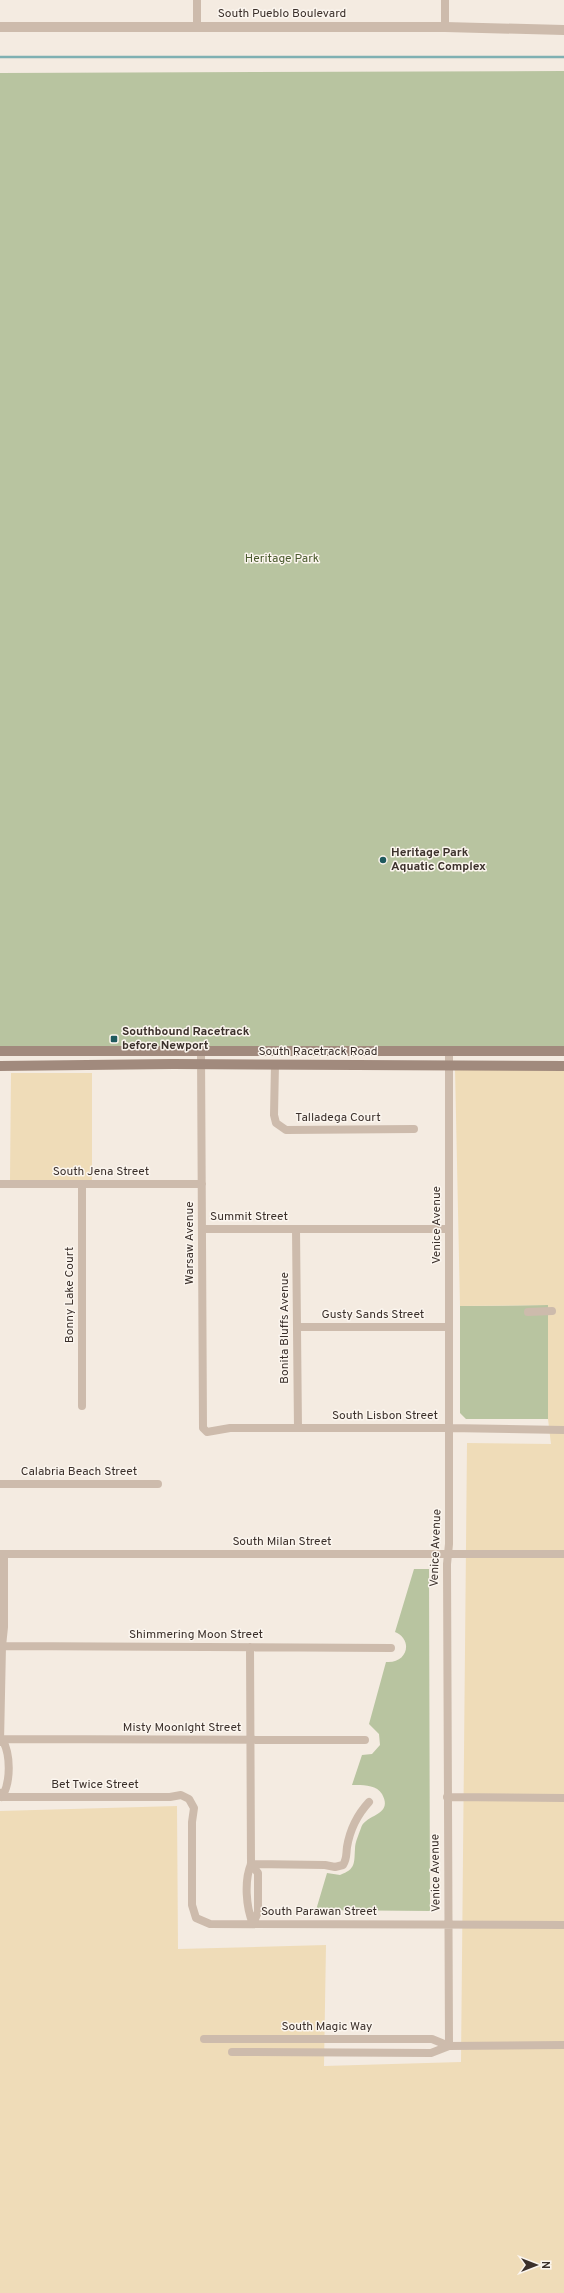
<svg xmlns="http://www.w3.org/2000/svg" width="564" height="2293" font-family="Overpass,sans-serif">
  <rect width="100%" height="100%" fill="#f4ebe1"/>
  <path fill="#b8c4a0" d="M 564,71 L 564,1046 L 223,1052 L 0,1051 L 0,73 Z
    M 548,1305 L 548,1419 L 466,1419 L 460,1413 L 460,1306 Z
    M 414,1569 L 429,1569 L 430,1911 L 316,1910 L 327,1873 L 340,1875 C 356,1869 354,1863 355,1849 C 355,1842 359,1834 361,1828 C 365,1814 394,1816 382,1794 C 376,1784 361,1785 352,1785 L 362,1755 L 372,1754 L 380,1745 L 379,1734 L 369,1724 L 386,1662 C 407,1664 414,1640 395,1632 Z"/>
  <path fill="#efdcb8" d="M 455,1068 L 564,1070 L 564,2293 L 0,2293 L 0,1811 L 177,1806 L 178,1949 L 326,1945 L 324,2066 L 461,2062 L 467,1443 L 551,1444 L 548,1419 L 548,1305 L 460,1306 Z
    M 11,1073 L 92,1073 L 92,1180 L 10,1180 Z"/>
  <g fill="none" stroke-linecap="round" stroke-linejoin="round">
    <path stroke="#7fb0b2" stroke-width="2.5" d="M 0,57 L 564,57"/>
    <path stroke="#cdbbac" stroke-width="8" d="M 197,0 L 197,27
      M 445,0 L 445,27
      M 449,1051 L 449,1544 L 447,1564 L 449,2046
      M 201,1052 L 203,1428 L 207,1432 L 230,1428 L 449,1428 L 564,1430
      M 275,1064 L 274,1115 L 276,1123 L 286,1130 L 414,1129
      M 0,1184 L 202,1184
      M 82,1184 L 82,1406
      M 202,1229 L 449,1229
      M 296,1229 L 298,1428
      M 528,1312 L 552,1311
      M 297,1327 L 449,1327
      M 0,1484 L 158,1484
      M 0,1554 L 564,1554
      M 2,1646 L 391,1648
      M 250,1647 L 251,1864 C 244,1881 246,1907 253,1924
      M 0,1739 L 365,1740
      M 0,1742 L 2,1646 L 4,1627 L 4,1554
      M 0,1793 L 2,1797 C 11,1782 11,1754 2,1739
      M 0,1797 L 170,1797 L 181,1795 L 189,1799 L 194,1808 L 192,1822 L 192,1905 L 196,1918 L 210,1924 L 564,1925
      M 447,1797 L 564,1798
      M 251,1864 L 325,1865 L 335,1867 L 343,1865 C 347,1859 346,1855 347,1847 C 350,1829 357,1815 369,1802
      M 251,1864 L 258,1873 L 258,1912 L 253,1924
      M 204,2039 L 432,2039 L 449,2046 L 564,2045
      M 232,2052 L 431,2053 L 449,2046"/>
    <path stroke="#cdbbac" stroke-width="10" d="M 0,27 L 445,27 L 564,30"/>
    <path stroke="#a18a7d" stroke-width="10" d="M 0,1051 L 564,1051
      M 0,1066 L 173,1064 L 564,1066"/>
  </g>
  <g fill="#1f5a5e" stroke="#fbf5ee" stroke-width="1.5">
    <circle cx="383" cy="860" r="4"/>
    <rect x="110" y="1035" width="8" height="8" rx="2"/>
  </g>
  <g text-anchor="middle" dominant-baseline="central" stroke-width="3" stroke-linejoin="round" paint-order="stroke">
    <g font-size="12" fill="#3b302b" stroke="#fbf5ee">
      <text x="282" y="14">South Pueblo Boulevard</text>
      <text x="318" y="1052">South Racetrack Road</text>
      <text x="338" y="1118">Talladega Court</text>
      <text x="101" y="1172">South Jena Street</text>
      <text x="249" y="1217">Summit Street</text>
      <text transform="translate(437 1225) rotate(-90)">Venice Avenue</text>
      <text transform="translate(190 1243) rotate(-90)">Warsaw Avenue</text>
      <text transform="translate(70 1295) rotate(-90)">Bonny Lake Court</text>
      <text x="373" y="1315">Gusty Sands Street</text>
      <text transform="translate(285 1328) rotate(-90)">Bonita Bluffs Avenue</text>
      <text x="385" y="1416">South Lisbon Street</text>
      <text x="79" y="1472">Calabria Beach Street</text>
      <text x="282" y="1542">South Milan Street</text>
      <text transform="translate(436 1548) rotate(-88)">Venice Avenue</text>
      <text x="196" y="1635">Shimmering Moon Street</text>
      <text x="182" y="1728">Misty Moonlght Street</text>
      <text x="95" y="1785">Bet Twice Street</text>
      <text transform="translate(436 1873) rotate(-91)">Venice Avenue</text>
      <text x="319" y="1912">South Parawan Street</text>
      <text x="327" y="2027">South Magic Way</text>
    </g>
    <g font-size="12" fill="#4a5a2e" stroke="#fbf5ee">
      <text x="282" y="559">Heritage Park</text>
    </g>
    <g font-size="12" font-weight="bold" fill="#3b302b" stroke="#fbf5ee" text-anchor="start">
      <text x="391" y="853">Heritage Park<tspan x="391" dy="14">Aquatic Complex</tspan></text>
      <text x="122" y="1032">Southbound Racetrack<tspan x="122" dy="14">before Newport</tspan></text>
    </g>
  </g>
  <g transform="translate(536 2265) rotate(90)" stroke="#fbf5ee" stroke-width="3" paint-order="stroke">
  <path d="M0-3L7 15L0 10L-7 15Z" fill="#3b302b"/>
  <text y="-6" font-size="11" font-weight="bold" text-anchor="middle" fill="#3b302b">N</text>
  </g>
</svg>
